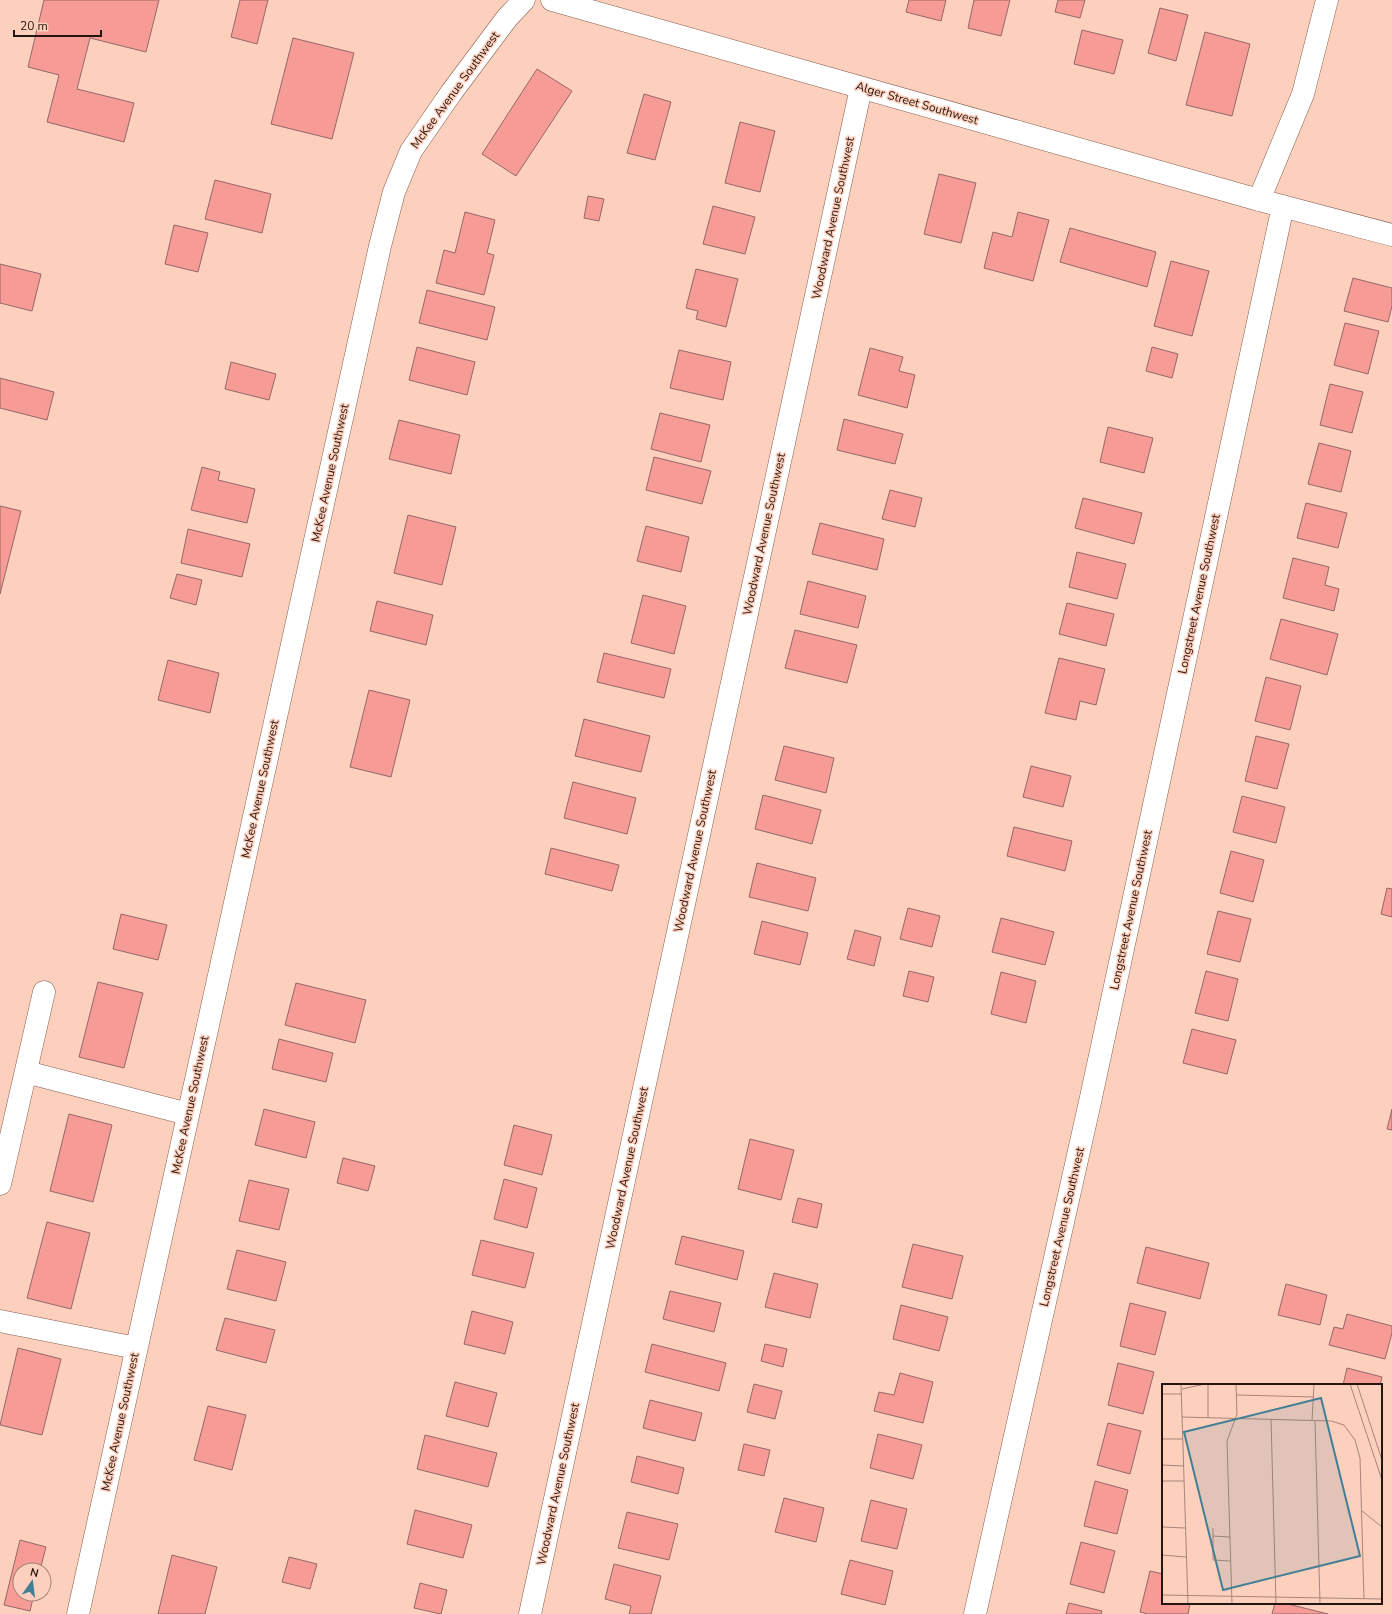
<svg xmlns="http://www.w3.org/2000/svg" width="1392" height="1614" font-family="'Nunito Sans',sans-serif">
  <rect width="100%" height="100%" fill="#fdd0be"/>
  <path fill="#f69b95" stroke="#946865" d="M 44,0 L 159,0 L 146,52 L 90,38 L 77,89 L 134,103 L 124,142 L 47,122 L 59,75 L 28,67 Z
    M 240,0 L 268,0 L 257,44 L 231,37 Z
    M 909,0 L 946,0 L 941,21 L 906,12 Z
    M 974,0 L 1010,0 L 1001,36 L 968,28 Z
    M 1058,0 L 1085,0 L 1080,18 L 1055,12 Z
    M 1160,8 L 1188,15 L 1176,61 L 1148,53 Z
    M 1082,30 L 1123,40 L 1114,74 L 1074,64 Z
    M 1205,32 L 1250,44 L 1232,116 L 1186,105 Z
    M 293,38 L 354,53 L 332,139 L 271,124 Z
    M 537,69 L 572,91 L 516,176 L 482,154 Z
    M 644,94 L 671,102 L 655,160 L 627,153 Z
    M 740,122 L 775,131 L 760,192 L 725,183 Z
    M 939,174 L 976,183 L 961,243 L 924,234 Z
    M 215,180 L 271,194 L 262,233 L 205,219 Z
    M 588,196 L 604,199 L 599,221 L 584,218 Z
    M 713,206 L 755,217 L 745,254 L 703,244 Z
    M 465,212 L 495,220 L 487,253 L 494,255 L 484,295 L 436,283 L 444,250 L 455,253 Z
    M 1018,212 L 1049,220 L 1033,281 L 984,268 L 993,232 L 1012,237 Z
    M 174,225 L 208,233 L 198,272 L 165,264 Z
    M 1070,228 L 1156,252 L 1147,287 L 1060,262 Z
    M 1171,261 L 1209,271 L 1192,336 L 1154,326 Z
    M 0,264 L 41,274 L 32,311 L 0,303 Z
    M 696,269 L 738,279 L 726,327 L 696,319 L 698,311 L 686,308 Z
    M 1353,278 L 1392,288 L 1392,306 L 1388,322 L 1344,311 Z
    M 427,290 L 495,307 L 487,340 L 419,323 Z
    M 1345,323 L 1379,331 L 1368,374 L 1334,365 Z
    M 417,347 L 475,362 L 467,395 L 409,380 Z
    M 1152,347 L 1178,354 L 1172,378 L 1146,371 Z
    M 870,348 L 903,357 L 899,371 L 915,375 L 907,408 L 858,395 Z
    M 679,350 L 731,362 L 723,400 L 670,388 Z
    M 231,362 L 276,374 L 269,400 L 225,389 Z
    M 0,378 L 54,392 L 47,420 L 0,408 Z
    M 1330,384 L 1363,392 L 1352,433 L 1320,425 Z
    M 660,413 L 710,425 L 701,462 L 651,449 Z
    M 844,419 L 903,434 L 895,464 L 837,450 Z
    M 399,420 L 460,435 L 451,474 L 389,459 Z
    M 1108,427 L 1153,438 L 1144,473 L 1100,462 Z
    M 1319,443 L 1351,451 L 1341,492 L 1308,484 Z
    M 654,457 L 711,471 L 702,504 L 646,490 Z
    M 202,467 L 220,472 L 218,480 L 255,489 L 247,523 L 191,510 Z
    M 890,490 L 922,498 L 915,527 L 882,519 Z
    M 1083,498 L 1142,513 L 1134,544 L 1075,528 Z
    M 1306,503 L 1347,513 L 1338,548 L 1297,538 Z
    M 0,506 L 21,511 L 0,594 Z
    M 408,515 L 456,527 L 442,585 L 394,573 Z
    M 820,523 L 884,539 L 877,570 L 812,554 Z
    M 646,526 L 689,537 L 681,572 L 637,561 Z
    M 188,529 L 250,544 L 242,577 L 181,563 Z
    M 1077,552 L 1126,564 L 1117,599 L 1069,587 Z
    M 1293,558 L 1329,567 L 1325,585 L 1339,589 L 1334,611 L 1283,598 Z
    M 177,574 L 202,580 L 196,605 L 170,598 Z
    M 808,581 L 866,596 L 858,628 L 800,614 Z
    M 643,595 L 686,606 L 674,654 L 631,643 Z
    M 377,601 L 433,615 L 426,645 L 370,631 Z
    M 1067,603 L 1114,614 L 1106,646 L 1059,634 Z
    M 1281,619 L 1338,634 L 1327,675 L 1270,659 Z
    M 795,630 L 857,645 L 847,683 L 785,668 Z
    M 604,653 L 671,669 L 664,698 L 597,682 Z
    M 1059,658 L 1105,669 L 1096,705 L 1080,701 L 1076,720 L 1045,713 Z
    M 168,660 L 219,673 L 210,713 L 158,700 Z
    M 1266,677 L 1301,686 L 1290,730 L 1255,721 Z
    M 369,690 L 410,700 L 391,777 L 350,767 Z
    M 584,719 L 650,736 L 641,772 L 575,756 Z
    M 1256,736 L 1289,744 L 1277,789 L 1245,781 Z
    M 784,746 L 834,758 L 826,793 L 775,780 Z
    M 1031,766 L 1071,776 L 1063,807 L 1023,797 Z
    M 573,782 L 636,798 L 627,834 L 564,818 Z
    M 763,795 L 821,810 L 812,844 L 755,829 Z
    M 1242,796 L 1285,807 L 1276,843 L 1233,832 Z
    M 1014,827 L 1072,841 L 1065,871 L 1007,856 Z
    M 551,848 L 619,865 L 612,891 L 545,874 Z
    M 1231,851 L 1264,860 L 1253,902 L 1220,893 Z
    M 757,863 L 816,878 L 808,911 L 749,897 Z
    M 1387,888 L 1392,889 L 1392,917 L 1381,914 Z
    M 908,908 L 940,916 L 932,947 L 900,939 Z
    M 1218,911 L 1251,919 L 1240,962 L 1207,954 Z
    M 121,914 L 167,925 L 158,960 L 113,949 Z
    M 1001,918 L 1054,932 L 1045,965 L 992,952 Z
    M 762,921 L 808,933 L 800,965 L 754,954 Z
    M 855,930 L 881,937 L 874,966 L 847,959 Z
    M 909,971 L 934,977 L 928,1002 L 903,996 Z
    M 1206,971 L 1238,979 L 1228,1021 L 1195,1013 Z
    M 1001,972 L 1036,981 L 1026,1023 L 991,1014 Z
    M 98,982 L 143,993 L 124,1068 L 79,1057 Z
    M 296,983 L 366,1000 L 355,1043 L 285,1025 Z
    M 1192,1029 L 1236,1040 L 1227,1074 L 1183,1063 Z
    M 279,1039 L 333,1053 L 326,1082 L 272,1069 Z
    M 264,1109 L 315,1122 L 306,1158 L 255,1145 Z
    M 1392,1109 L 1392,1130 L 1387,1129 Z
    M 69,1114 L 112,1125 L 93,1202 L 50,1191 Z
    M 514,1125 L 552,1135 L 542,1175 L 504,1165 Z
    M 750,1139 L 794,1150 L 781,1200 L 738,1189 Z
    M 343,1158 L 375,1166 L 368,1191 L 337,1183 Z
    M 504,1179 L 537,1188 L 527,1228 L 494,1219 Z
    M 249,1180 L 289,1189 L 279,1230 L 239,1221 Z
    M 798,1198 L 822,1204 L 817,1228 L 792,1222 Z
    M 47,1222 L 90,1233 L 71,1309 L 27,1298 Z
    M 682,1236 L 744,1251 L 737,1280 L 675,1264 Z
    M 481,1240 L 534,1253 L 525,1288 L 472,1275 Z
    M 913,1244 L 963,1256 L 952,1299 L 902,1287 Z
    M 1146,1247 L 1209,1263 L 1200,1299 L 1137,1283 Z
    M 237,1250 L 286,1262 L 276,1301 L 227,1289 Z
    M 774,1273 L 818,1284 L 810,1318 L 765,1307 Z
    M 1286,1284 L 1327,1295 L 1320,1325 L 1278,1315 Z
    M 670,1291 L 721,1303 L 714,1332 L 663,1319 Z
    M 1130,1303 L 1166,1312 L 1155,1355 L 1120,1346 Z
    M 901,1305 L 948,1317 L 939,1351 L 893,1339 Z
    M 472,1311 L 513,1322 L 505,1354 L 464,1344 Z
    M 1347,1314 L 1392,1326 L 1392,1333 L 1385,1359 L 1329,1345 L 1334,1327 L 1343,1329 Z
    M 225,1318 L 275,1330 L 266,1363 L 216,1350 Z
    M 652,1344 L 726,1363 L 719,1391 L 645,1372 Z
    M 765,1344 L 787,1349 L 783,1367 L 761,1361 Z
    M 18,1348 L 61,1359 L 42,1435 L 0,1425 Z
    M 1118,1363 L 1154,1372 L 1143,1414 L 1108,1405 Z
    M 1347,1368 L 1382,1377 L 1380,1385 L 1343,1385 Z
    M 900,1373 L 933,1382 L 923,1423 L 874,1411 L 879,1392 L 894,1395 Z
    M 455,1382 L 497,1393 L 488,1427 L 446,1416 Z
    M 754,1384 L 782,1391 L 775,1419 L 747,1412 Z
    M 650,1400 L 702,1413 L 695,1441 L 643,1428 Z
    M 208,1406 L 246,1415 L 232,1470 L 194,1460 Z
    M 1108,1423 L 1141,1431 L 1130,1474 L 1097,1465 Z
    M 878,1434 L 922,1445 L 913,1479 L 870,1468 Z
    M 425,1435 L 497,1453 L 488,1487 L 417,1469 Z
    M 744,1444 L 770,1450 L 764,1476 L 738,1470 Z
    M 637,1456 L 684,1468 L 678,1494 L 631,1482 Z
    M 1095,1481 L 1128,1490 L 1117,1534 L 1084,1526 Z
    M 784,1498 L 824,1508 L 816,1542 L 775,1532 Z
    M 871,1500 L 907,1509 L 897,1549 L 861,1541 Z
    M 415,1510 L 472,1525 L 463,1558 L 407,1544 Z
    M 627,1512 L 678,1524 L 669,1560 L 618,1548 Z
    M 20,1540 L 46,1547 L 40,1570 L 20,1570 L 20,1594 L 34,1594 L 30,1611 L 4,1605 Z
    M 1081,1542 L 1115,1551 L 1104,1593 L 1070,1584 Z
    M 172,1555 L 217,1567 L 205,1614 L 158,1614 Z
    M 289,1557 L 317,1564 L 310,1589 L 282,1582 Z
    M 850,1560 L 893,1571 L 885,1605 L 841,1594 Z
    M 614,1564 L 661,1576 L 651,1614 L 629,1614 L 631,1606 L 605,1599 Z
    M 1150,1571 L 1163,1574 L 1163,1603 L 1190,1603 L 1188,1614 L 1148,1614 L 1140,1612 Z
    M 420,1583 L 447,1590 L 441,1614 L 414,1608 Z
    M 1069,1603 L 1102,1611 L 1101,1614 L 1066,1614 Z
    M 1275,1603 L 1284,1603 L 1328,1614 L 1272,1614 Z"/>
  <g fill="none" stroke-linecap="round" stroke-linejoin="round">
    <g stroke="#845d4d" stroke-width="23">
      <path id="minor" d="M 552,0 L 1259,200 L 1392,235
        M 1259,200 L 1303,94 L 1327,0
        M 26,1072 L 188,1114
        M 0,1184 L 44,992
        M 0,1321 L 136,1348
        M 78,1614 L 380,246 L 394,192 L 411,151 L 451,93 L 507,18 L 524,0
        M 530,1614 L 861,88
        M 975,1614 L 1090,1102 L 1283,206"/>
    </g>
    <use href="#minor" stroke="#fff" stroke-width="22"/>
  </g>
  <g text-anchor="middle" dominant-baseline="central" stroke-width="3" stroke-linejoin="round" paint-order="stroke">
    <g font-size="12" fill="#25150f" stroke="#fdd0be">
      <text transform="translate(455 90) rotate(-54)">McKee Avenue Southwest</text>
      <text transform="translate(917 103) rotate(16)">Alger Street Southwest</text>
      <text transform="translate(833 218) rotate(-78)">Woodward Avenue Southwest</text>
      <text transform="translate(330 473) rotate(-78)">McKee Avenue Southwest</text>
      <text transform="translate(764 534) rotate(-78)">Woodward Avenue Southwest</text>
      <text transform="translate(1199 594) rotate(-78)">Longstreet Avenue Southwest</text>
      <text transform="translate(260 789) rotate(-78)">McKee Avenue Southwest</text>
      <text transform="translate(695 851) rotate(-78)">Woodward Avenue Southwest</text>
      <text transform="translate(1131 910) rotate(-78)">Longstreet Avenue Southwest</text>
      <text transform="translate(190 1105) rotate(-78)">McKee Avenue Southwest</text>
      <text transform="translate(627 1168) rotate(-78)">Woodward Avenue Southwest</text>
      <text transform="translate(1062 1227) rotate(-77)">Longstreet Avenue Southwest</text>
      <text transform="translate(120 1422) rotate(-78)">McKee Avenue Southwest</text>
      <text transform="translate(558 1484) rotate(-78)">Woodward Avenue Southwest</text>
    </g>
  </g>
  <g transform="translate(1162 1384)">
    <rect width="220" height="220" fill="#fdd0be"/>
    <path fill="none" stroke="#a78578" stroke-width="1" d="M 19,0 L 26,220M 46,0 L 46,34M 188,0 L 220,96M 195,0 L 220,76M 20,5 L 43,0M 0,10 L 20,10M 75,11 L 152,13M 20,33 L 169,37 L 182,41 L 193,56 L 198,74 L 202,215M 109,35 L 114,220M 150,37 L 152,0M 153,37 L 158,220M 0,55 L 21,55M 0,81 L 22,82M 0,97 L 22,97M 200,127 L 220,143M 0,143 L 23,144M 51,144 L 51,176 L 68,177M 51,152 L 68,153M 0,171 L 24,173M 0,211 L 220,215M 70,220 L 65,57 L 75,30 L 74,0"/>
    <path fill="#427f95" fill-opacity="0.15" stroke="#427f95" stroke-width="2" d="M 159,14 L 198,172 L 61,206 L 22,48 Z"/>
    <rect width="220" height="220" fill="none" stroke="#25150f" stroke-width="2"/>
  </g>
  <g transform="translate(32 1582) rotate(14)"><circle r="19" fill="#fdd0be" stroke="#a78578"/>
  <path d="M0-3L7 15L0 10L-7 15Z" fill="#427f95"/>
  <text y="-6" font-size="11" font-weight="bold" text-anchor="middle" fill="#25150f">N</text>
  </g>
  <path d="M14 30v6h87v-6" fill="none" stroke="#25150f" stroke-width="2"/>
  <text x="20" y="30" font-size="12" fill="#25150f" stroke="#fdd0be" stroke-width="3" paint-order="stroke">20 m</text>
</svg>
